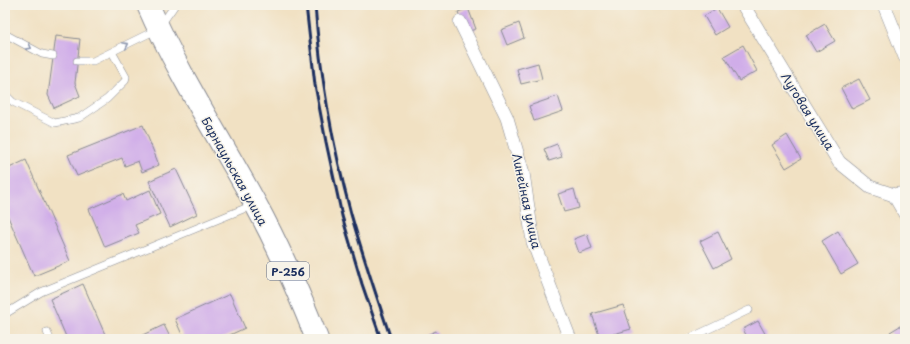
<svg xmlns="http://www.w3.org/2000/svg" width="910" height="344" font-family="'Playpen Sans',sans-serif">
	<rect width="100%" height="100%" fill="#f7f3e8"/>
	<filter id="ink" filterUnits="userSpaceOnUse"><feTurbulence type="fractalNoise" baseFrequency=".025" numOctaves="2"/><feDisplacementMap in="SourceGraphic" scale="8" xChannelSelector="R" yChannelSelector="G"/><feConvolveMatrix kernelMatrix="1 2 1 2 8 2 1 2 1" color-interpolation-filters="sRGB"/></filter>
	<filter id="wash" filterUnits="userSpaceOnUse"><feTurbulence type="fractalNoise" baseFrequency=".012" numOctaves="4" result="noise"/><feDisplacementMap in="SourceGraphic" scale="16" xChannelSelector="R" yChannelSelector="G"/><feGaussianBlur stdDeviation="0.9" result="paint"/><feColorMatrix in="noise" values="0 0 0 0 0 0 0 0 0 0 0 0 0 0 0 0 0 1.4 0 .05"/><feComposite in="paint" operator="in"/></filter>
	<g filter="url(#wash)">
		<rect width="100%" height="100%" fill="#f1e1c3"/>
		<g id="blocks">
			<!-- building -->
			<path fill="#d0ade9" d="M468,8L476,29L466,32L458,12Z
				M717,8L728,27L715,35L704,16Z
				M519,23L524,38L507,45L501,30Z
				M825,24L835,41L816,52L806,35Z
				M56,36L80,39L75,83L80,96L54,108L48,95Z
				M743,45L757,71L739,81L724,56Z
				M538,63L542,79L521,84L517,69Z
				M859,79L870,100L852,109L841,88Z
				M558,96L563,111L534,121L529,106Z
				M143,125L159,165L142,172L138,161L125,166L122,158L77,176L68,155Z
				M787,135L801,159L786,168L772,145Z
				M557,144L562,157L549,161L544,149Z
				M26,160L70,261L34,276L5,210V170Z
				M176,169L197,214L170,227L149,181Z
				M574,189L579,208L564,212L558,194Z
				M150,190L160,214L135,225L139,233L105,247L89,209L123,194L126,201Z
				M838,231L858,264L841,274L822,241Z
				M718,232L731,259L714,268L700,241Z
				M587,234L592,248L579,253L574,239Z
				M83,284L107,339H67L50,299Z
				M230,294L245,328L221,339H184L175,319Z
				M623,305L631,329L600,338L592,314Z
				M758,321L768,339H748L743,329Z
				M905,323V339H895L890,332Z
				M164,325L171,339H134Z
				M436,331L439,339H421L420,338Z"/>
		</g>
	</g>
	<g filter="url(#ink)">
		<use href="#blocks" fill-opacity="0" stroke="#868890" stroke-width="1"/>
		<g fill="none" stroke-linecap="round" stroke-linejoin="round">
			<!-- service casing -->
			<g stroke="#868890" stroke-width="8">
				<path id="service" d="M5,34L42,54L53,56
					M77,61H93L158,29L175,5
					M5,94L13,102L55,123L79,118L107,99L125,81L126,77L112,52
					M5,314L41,292L253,205
					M47,332L50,339
					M688,339L749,310"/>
			</g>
			<!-- minor casing -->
			<g stroke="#868890" stroke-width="14">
				<path id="minor" d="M743,5L839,162L870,187L894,195L905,193
					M884,5L905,57
					M460,22L507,118L523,173L533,242L570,339
					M894,195L905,214"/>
			</g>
			<!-- trunk casing -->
			<g stroke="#868890" stroke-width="24">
				<path id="trunk" d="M148,5C178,74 219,137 255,203C279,247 299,293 317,339"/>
			</g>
			<!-- service -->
			<use href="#service" stroke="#fff" stroke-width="7"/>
			<!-- minor -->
			<use href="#minor" stroke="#fff" stroke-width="13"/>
			<!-- trunk -->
			<use href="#trunk" stroke="#fff" stroke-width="22"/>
			<!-- rail -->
			<path stroke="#1b2f5e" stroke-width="3" d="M306,5L315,85L326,142L342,216L362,284L381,339
				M315,5C320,74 333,147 351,214C363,256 377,298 391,339"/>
		</g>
		<!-- one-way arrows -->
		<defs><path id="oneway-chevron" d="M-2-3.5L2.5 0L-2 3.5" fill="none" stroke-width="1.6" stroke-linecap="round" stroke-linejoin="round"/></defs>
		<g stroke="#8d97ae">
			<use href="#oneway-chevron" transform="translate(126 45) rotate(-26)"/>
			<use href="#oneway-chevron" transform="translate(29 47) rotate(29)"/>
		</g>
	</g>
	<g text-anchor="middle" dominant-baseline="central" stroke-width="3" stroke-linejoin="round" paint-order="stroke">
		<!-- shield labels -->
		<rect fill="#f7f3e8" stroke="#5d6a87" stroke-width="1" x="267" y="262" width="42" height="18" rx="3"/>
		<g font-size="11" font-weight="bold" fill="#1b2f5e">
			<text x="288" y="271">Р-256</text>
		</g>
		<!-- street labels -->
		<g font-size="12" fill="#1b2f5e" stroke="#f7f3e8">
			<text transform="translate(808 111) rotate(58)">Луговая улица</text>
			<text transform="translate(235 171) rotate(61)">Барнаульская улица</text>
			<text transform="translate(527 201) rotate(78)">Линейная улица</text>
		</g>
	</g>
	<!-- margin -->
	<rect width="910" height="344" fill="none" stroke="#f7f3e8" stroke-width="20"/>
</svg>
